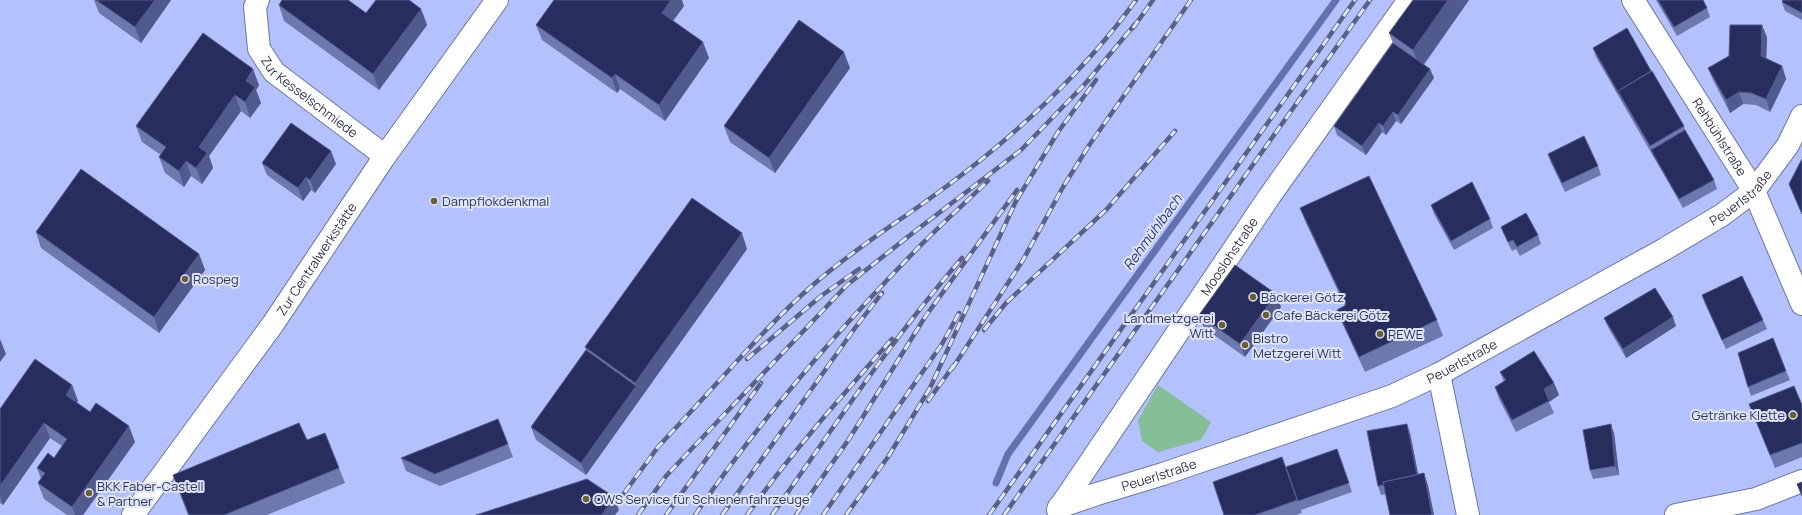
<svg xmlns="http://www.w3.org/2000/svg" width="1802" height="515" font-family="Manrope,sans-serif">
	<rect width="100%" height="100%" fill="#b3c1fc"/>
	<!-- green -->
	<path fill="#85bf97" d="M1158,385L1211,422L1201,440L1158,452L1142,441L1138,420Z"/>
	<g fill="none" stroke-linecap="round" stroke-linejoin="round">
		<!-- stream -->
		<path stroke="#6371af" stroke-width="7" d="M996,483L1008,454L1336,0"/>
		<!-- minor casing -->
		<g stroke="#6a76ac" stroke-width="24">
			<g id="minor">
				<path id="s1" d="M258,0L255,7L259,49L274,72L385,156"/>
				<path id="s2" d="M1633,0L1754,191L1802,304"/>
				<path d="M1439,374L1468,515"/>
				<path id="s3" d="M1059,507L1097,494L1163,474L1392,396L1439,374L1663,250L1722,215L1754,191L1788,145L1802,116"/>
				<path id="s4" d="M1058,510L1269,197L1409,0"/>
				<path id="s5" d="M133,515L273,324L385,156L497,0"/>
				<path d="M1676,515L1756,499L1802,481"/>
			</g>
		</g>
		<!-- minor -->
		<use href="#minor" stroke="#fff" stroke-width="22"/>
		<!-- rail casing -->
		<g stroke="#596184" stroke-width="4.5">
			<path id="rail" d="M1133,28L1153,0
				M984,330L1006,303L1106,210L1175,131
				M747,359L821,296L859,269
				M952,369L1023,260L1063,187L1090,144L1191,0
				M706,395C741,357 775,318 814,284C855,248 903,219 947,186C1016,135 1086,70 1136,0
				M928,401L954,365
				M614,507L658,447L709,392
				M638,515L666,476L847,285L914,232L1021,150L1085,84L1136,23
				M666,515L761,383
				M695,515C760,420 835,333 916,250C939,226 964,204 988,181
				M722,515L855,328L882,293
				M747,515C791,453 842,396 892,339
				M772,515C833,428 892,339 962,258
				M796,515L849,439L925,317L1017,190
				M823,515L942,344L959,313
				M846,515L888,457L930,388L1016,201L1058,132L1096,80
				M989,515L1355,0
				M1004,515L1370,0"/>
		</g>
		<!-- rail -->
		<use href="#rail" stroke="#dde4fc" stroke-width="3" stroke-dasharray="9" stroke-linecap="butt"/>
	</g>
	<!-- wall -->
	<path fill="#6d78ad" d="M94,0H171L141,43L99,13Z
		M1469,0L1424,65L1430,69L1434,78L1401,124L1396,121L1386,135L1382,132L1366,155L1337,135L1334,126L1393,43L1389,33Z
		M1656,0H1703L1707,8L1710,17L1677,36Z
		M1802,0V20L1785,11L1782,2Z
		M279,5L366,13L421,9L427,25L379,90L284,21Z
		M684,6L673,21L709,58L665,121L620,89L617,93L542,40L536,25Z
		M1767,37L1766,58L1782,66L1786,79L1770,112L1756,105L1743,104L1730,113L1713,80L1708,68Z
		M1593,48L1684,126L1685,130L1714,180L1717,189L1683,208L1596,57Z
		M850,68L775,173L730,142L724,126Z
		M259,85L256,90L261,103L250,118L241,111L209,156L213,168L202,184L191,176L184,187L165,173L159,157L161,155L142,142L136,126Z
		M1548,154L1598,166L1601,175L1565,192L1551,163Z
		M1802,159V215L1789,184Z
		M262,163L336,164L315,193L311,190L303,201L267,175Z
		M1431,205L1490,219L1493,228L1454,250L1434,214Z
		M1300,208L1437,320L1443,336L1365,372L1343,325L1337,310L1345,306L1306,223Z
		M1501,227L1538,235L1541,244L1520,256L1516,249L1512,251L1504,235Z
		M36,232L199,254L205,270L159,333L41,248Z
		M747,249L586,475L536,440L531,427L586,350L585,347Z
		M1276,294L1281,307L1245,357L1204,328L1199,315Z
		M1702,295L1763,320L1767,329L1726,349L1705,304Z
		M1604,318L1676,326L1626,358L1608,327Z
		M1786,371L1790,380L1751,396L1748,387Z
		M1500,372L1554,383L1559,395L1549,402L1554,413L1516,432L1499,399L1495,387L1504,382Z
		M72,385L78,401L77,403L135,442L83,515H67L44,499L38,483L41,479L37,468L54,458L62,446L50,438L3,505L0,503V409Z
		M1749,404L1802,405V457L1775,468Z
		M1410,433L1418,475L1424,473L1428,486L1434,515H1390L1386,494L1381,495L1378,486Z
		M1614,433L1619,475L1593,479L1590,470Z
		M307,440L339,468L345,483L267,515H188L173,475Z
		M508,444L513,457L440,486L406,471L401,458Z
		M1337,449L1352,492L1301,510L1293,488L1302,513L1296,515H1224Z"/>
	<!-- shaded-wall -->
	<path fill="#515a8d" d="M155,0H171L141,43L135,27Z
		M671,0H682L684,6L667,29L662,13Z
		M1448,0H1469L1420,69L1413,50Z
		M421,9L427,25L379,90L373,74Z
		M1762,25L1767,37L1766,69L1761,56Z
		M703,42L709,58L665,121L659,105Z
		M844,52L850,68L775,173L769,158Z
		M1782,66L1786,79L1770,112L1766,99Z
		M253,69L259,85L256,90L261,103L250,118L245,102L246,81Z
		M1430,69L1434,78L1401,124L1398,115Z
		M615,74L620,89L617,93L612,78Z
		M1739,92L1743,104L1730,113L1726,100Z
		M235,95L241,111L209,156L213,168L202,184L196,168L199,147Z
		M1393,112L1396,121L1386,135L1383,126Z
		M1379,123L1382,132L1366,155L1362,146Z
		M331,151L336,164L315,193L310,180Z
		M186,161L191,176L184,187L179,171Z
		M306,177L311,190L303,201L298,188Z
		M742,233L747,249L586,475L581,463L636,386L635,383Z
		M199,254L205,270L159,333L154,317Z
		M1276,294L1281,307L1245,357L1240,344Z
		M1673,317L1676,326L1626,358L1623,349Z
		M0,339L6,354L0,362Z
		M1554,383L1559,395L1549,402L1544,389Z
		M72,385L78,401L71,410L66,395Z
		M44,423L50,438L3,505L0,495V486Z
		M1407,424L1410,433L1421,488L1418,479Z
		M1611,424L1614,433L1619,475L1615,466Z
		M129,426L135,442L83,515H75L72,507Z
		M1424,473L1428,486L1434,515H1432Z
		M614,497L619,510L615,515H602Z"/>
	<!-- building -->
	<path fill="#272e5e" stroke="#515a8d" d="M96,0H155L135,27Z
		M282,0H348L366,13L376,0H409L421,9L373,74L279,5Z
		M554,0H671L662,13L703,42L659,105L615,74L612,78L536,25Z
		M1413,0H1448L1413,50L1389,33Z
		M1658,0H1703L1707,8L1674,27Z
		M1783,0H1802V13L1782,2Z
		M799,20L844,52L769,158L724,126Z
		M1730,25H1762L1761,56L1782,66L1766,99L1751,93L1739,92L1726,100L1708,68L1729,56Z
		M1627,28L1651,71L1618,91L1619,94L1593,48Z
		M203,33L253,69L246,81L255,87L245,102L235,95L199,147L207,153L196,168L186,161L179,171L159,157L166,147L136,126Z
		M1393,43L1430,69L1398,115L1393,112L1383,126L1379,123L1362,146L1334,126Z
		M1652,71L1684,126L1650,146L1618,91Z
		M291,123L331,151L310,180L306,177L298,188L262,163Z
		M1685,130L1714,180L1679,199L1651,150Z
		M1584,136L1598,166L1562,183L1548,154Z
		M1802,159V214L1789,184Z
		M81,169L199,254L154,317L36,232Z
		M1369,176L1437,320L1359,357L1337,310L1346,305L1300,208Z
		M1472,182L1490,219L1451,241L1431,205Z
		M692,198L742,233L635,383L585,347Z
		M1526,213L1538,235L1517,247L1513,240L1508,242L1501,227Z
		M1235,265L1276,294L1240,344L1199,315Z
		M1742,276L1763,320L1722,340L1702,295Z
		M1655,288L1673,317L1623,349L1604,318Z
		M1773,338L1786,371L1748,387L1738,353Z
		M586,350L636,386L581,463L531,427Z
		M1534,351L1554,383L1544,389L1549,401L1512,420L1495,387L1506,380L1500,372Z
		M35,359L72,385L66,395L90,412L96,403L129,426L72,507L38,483L45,473L37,468L48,453L54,458L67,439L44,423L0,486V409Z
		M1794,386L1802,405V443L1770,455L1749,404Z
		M498,419L508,444L435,474L401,458Z
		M299,423L307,440L325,433L339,468L224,515H189L173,475Z
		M1407,424L1417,475L1383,482L1384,485L1378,486L1367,431Z
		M1611,424L1615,466L1590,470L1583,430Z
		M1337,449L1349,483L1298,501L1286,467Z
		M1282,457L1297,500L1255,515H1224L1213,482Z
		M1424,473L1432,515H1390L1383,482Z
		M587,479L614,497L602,515H476Z
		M1802,482V496L1797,484Z"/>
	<!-- markers -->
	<g fill="#6d5f2c" stroke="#dde4fc" stroke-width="1.5">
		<circle cx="434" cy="201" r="4"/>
		<circle cx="185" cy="279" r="4"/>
		<circle cx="1253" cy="297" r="4"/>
		<circle cx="1266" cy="315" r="4"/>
		<circle cx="1222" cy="325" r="4"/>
		<circle cx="1380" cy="334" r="4"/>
		<circle cx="1245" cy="345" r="4"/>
		<circle cx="1793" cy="415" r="4"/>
		<circle cx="89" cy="493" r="4"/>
		<circle cx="586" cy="499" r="4"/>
	</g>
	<g text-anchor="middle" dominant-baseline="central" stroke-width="4" stroke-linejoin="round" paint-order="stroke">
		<!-- street labels -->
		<g font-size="13" fill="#30364d" stroke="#dde4fc">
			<text stroke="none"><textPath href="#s1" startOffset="120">Zur Kesselschmiede</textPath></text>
			<text stroke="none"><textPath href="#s2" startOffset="162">Rehbühlstraße</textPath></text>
			<text stroke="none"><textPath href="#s3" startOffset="753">Peuerlstraße</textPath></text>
			<text stroke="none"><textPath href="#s4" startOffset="306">Mooslohstraße</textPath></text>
			<text stroke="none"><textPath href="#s5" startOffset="315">Zur Centralwerkstätte</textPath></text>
			<text stroke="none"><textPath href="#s3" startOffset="429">Peuerlstraße</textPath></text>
			<text stroke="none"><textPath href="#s3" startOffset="105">Peuerlstraße</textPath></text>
		</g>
		<!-- poi labels -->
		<g font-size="13" fill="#30364d" stroke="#dde4fc" text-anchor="start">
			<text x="442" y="201">Dampflokdenkmal</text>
			<text x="193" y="279">Rospeg</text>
			<text x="1261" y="297">Bäckerei Götz</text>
			<text x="1274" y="315">Cafe Bäckerei Götz</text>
			<text x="1214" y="318" text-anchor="end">Landmetzgerei<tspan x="1214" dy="15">Witt</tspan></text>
			<text x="1388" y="334">REWE</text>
			<text x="1253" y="338">Bistro<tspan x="1253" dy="15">Metzgerei Witt</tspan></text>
			<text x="1785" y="415" text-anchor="end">Getränke Klette</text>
			<text x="97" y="486">BKK Faber-Castell<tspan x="97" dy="15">&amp; Partner</tspan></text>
			<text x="594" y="499">OWS Service für Schienenfahrzeuge</text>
		</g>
		<!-- water labels -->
		<g font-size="14" font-style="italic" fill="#2b337f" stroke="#dde4fc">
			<text transform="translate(1152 232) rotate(-54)">Rehmühlbach</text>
		</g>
	</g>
</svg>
